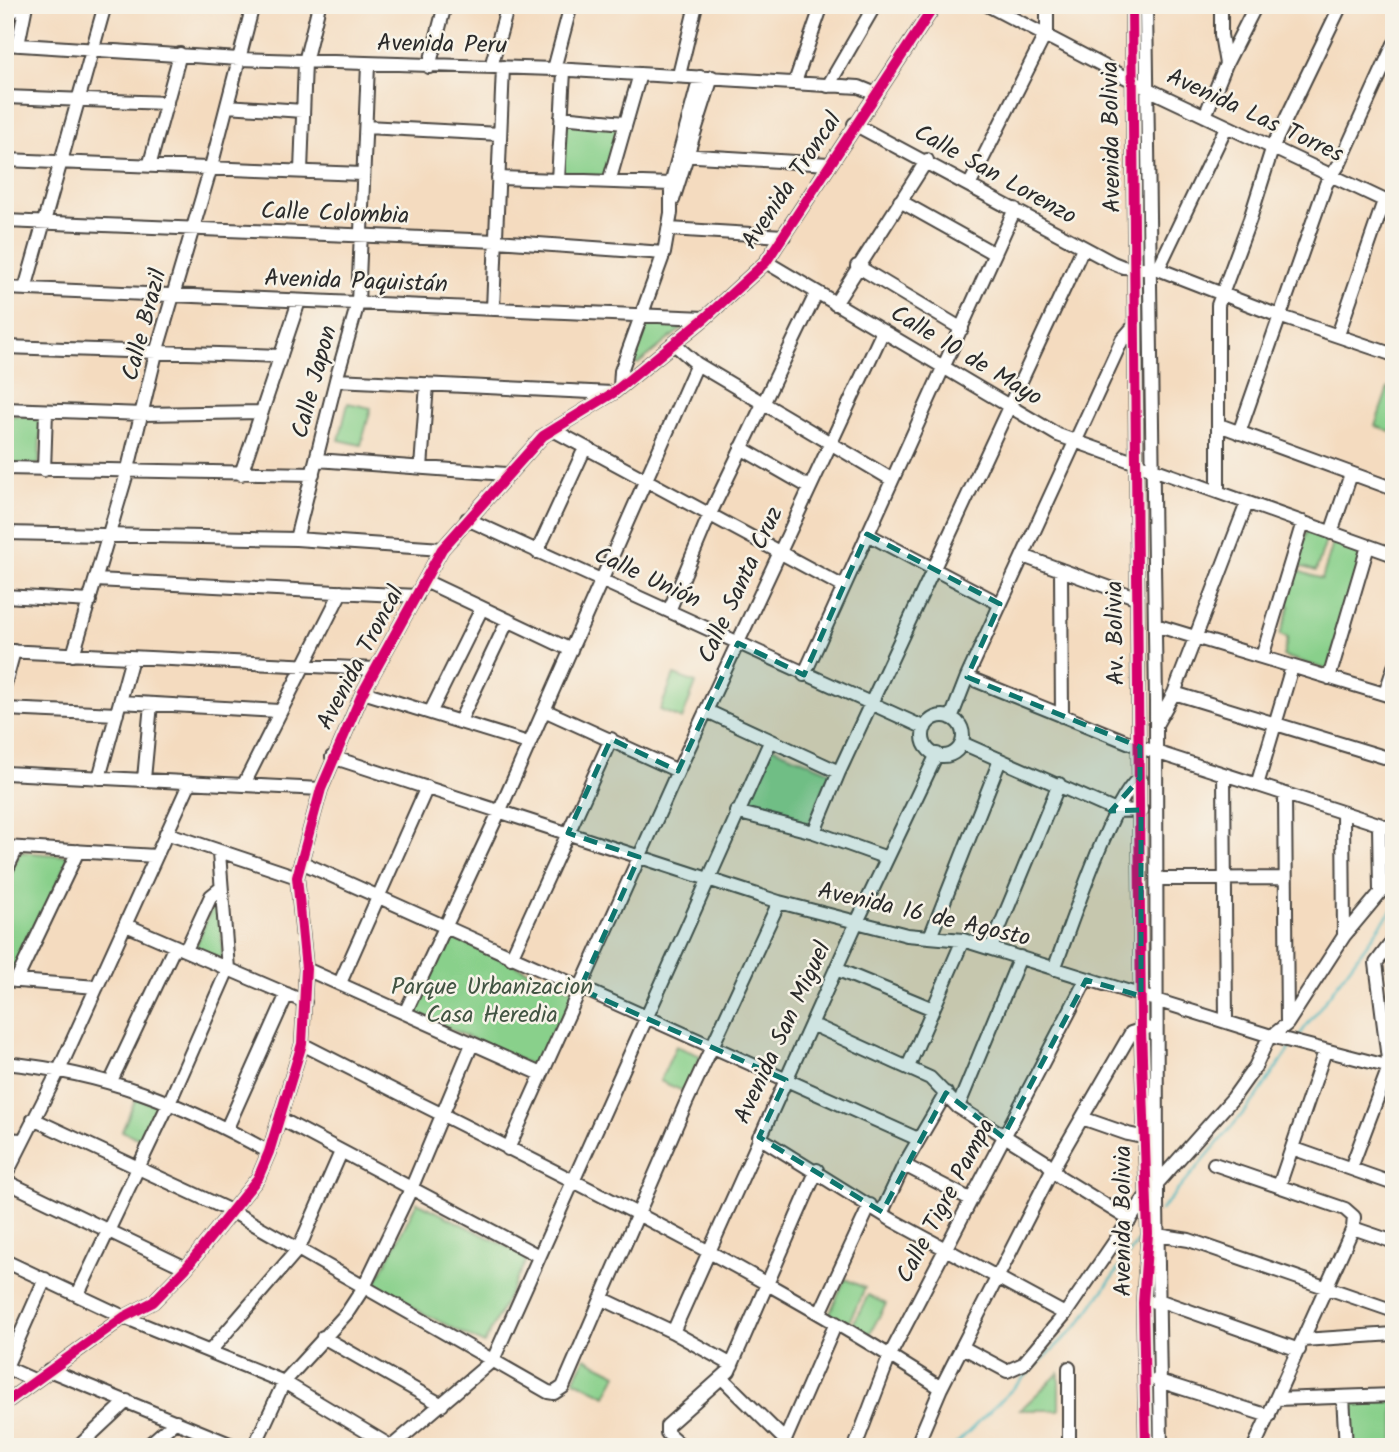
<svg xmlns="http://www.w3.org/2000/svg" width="1399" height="1452" font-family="Kalam,sans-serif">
	<rect width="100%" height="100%" fill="#f7f3e8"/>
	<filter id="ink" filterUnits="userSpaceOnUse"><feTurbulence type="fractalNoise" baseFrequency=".0143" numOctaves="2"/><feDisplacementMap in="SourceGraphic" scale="14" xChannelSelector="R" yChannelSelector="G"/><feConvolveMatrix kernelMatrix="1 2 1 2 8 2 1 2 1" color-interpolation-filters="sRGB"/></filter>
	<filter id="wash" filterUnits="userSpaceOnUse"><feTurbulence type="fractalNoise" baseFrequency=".00686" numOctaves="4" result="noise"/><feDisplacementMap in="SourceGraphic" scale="28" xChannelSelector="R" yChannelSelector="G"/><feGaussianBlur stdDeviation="1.57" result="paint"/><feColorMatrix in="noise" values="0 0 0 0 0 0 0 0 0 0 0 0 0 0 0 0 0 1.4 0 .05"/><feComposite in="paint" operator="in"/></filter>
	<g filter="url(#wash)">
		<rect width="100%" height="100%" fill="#f4dbbf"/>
		<!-- green -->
		<path fill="#89d08b" stroke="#5a7e5b" stroke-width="2" d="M563,124L618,127L604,179L561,177Z
			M646,323H683L685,326L638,364L634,363Z
			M1388,388L1394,390V433L1375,426Z
			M348,403L371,408L361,445L339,440Z
			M5,415L41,417L39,465L5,463Z
			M1307,531L1327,538L1316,571L1295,565Z
			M1334,540L1365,550L1328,670L1283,656L1288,638L1280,635L1290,606L1282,603L1292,569L1322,579Z
			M674,675L696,683L682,719L660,710Z
			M771,747L831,772L808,826L744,808Z
			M20,852L70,856L14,977L5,976V884Z
			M218,892L223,960L195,948Z
			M445,934L575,991L540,1069L410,1011Z
			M676,1046L701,1056L685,1092L660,1081Z
			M136,1098L163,1107L146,1142L122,1131Z
			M417,1202L528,1257L484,1344L373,1288Z
			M845,1279L865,1288L848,1324L829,1314Z
			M868,1295L886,1304L869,1335L852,1326Z
			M585,1358L617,1374L606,1396L574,1380Z
			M1059,1373V1410H1020Z
			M1394,1401V1447H1351L1349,1402Z"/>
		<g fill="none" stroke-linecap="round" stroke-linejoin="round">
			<!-- stream -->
			<path stroke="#44b4bb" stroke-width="2.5" d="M1296,1040L1394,907
				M1161,1210L1256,1098L1292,1045
				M953,1447L1080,1323L1143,1234"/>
		</g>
	</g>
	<g filter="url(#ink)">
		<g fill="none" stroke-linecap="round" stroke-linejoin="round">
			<!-- minor casing -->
			<g stroke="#494541" stroke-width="16">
				<path id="minor" d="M987,5L1148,89L1394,205
					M1047,5V39
					M1132,5L1141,1029L1148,1234L1143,1303L1146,1447
					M1146,5L1156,703L1157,1203L1161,1447
					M1221,5V35L1226,64
					M5,18L20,5
					M5,44L239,59L554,69L859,87L876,94
					M18,45L26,5
					M429,67L445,5
					M491,67L508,5
					M554,69L571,5
					M679,75L696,5
					M795,82L822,5
					M828,86L875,5
					M5,97L167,103
					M227,106L303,111
					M1205,116L1226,64L1256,5
					M561,117L624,123
					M854,124L1113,263L1123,267L1158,269L1279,316L1394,355
					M366,127L500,134
					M680,155L829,164
					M5,160L362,174
					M150,163L180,54
					M301,171L305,62L319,5
					M498,178L671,184
					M558,180L564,71
					M609,182L640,74
					M970,184L1044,37
					M673,200L712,77
					M900,201L993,253
					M5,221L496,241L664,253
					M669,229L784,236
					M766,262L1058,435L1394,555
					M857,266L962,329
					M1158,269L1226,127
					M5,288L705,318
					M25,289L105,5
					M835,304L927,160
					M493,309L503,67
					M1338,335L1384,201
					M674,344L697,364L891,479
					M5,347L281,356
					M336,380L612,393
					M620,387L621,371L664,253L671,213V184L700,77
					M5,409L143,414L262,412
					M1219,425L1394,489
					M553,430L842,586
					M1239,433L1326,184L1340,163L1394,44
					M741,448L809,487
					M317,460L506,474
					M5,468L313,474
					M421,468L427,384
					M44,470L46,411
					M241,474L299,301
					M1218,491V305L1250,219L1273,146L1341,5
					M467,519L925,728
					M5,533L296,539L442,549
					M1331,533L1351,474
					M867,534L1000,604
					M296,539L336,380L358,303L368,65
					M537,552L585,448
					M1023,556L1135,597
					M1061,570L1062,716
					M96,580L417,596
					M425,581L571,650
					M5,596L90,601
					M669,611L709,516L816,294
					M1155,625L1394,697
					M5,651L375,669
					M73,655L127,473L156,353L211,167L253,5
					M1262,657L1303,522
					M804,675L1015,209
					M967,677L1140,747L1394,829
					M1329,678L1368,546
					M5,684L14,651
					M363,692L528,743
					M1174,693L1394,760
					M1385,694L1394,667
					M120,702L279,711
					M5,709L117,714
					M544,710L678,771
					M431,711L482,608
					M707,711L839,772
					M923 736a20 20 0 1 1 40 0a20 20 0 1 1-40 0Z
					M951,718L967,677L1122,340L1134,326
					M460,721L508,620
					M1157,723L1174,693L1247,503
					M962,743L1116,811L1141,810
					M332,757L779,902L907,935L963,940L1271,1036L1394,1068
					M5,773L321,789
					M1224,774L1226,1020
					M99,778L132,658
					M144,779L151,704
					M244,784L341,592
					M1257,785L1292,667
					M1285,794L1287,1024
					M736,812L814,832L887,858
					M1343,813L1344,936
					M1379,824L1380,893
					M814,832L839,772L1083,248
					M166,833L297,877
					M5,847L156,856
					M301,862L918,1139
					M5,873L17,848
					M1158,879L1284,878
					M126,925L305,1002
					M930,937L1000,760
					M991,948L1059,784
					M186,950L211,896L221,888
					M511,958L611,739
					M306,969L541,1074
					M836,969L933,1009
					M1054,969C1068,934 1114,792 1140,778
					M5,980L97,987
					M16,981L78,851
					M340,983L427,787
					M405,1013L500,810L697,364
					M811,1024L930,1078L958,1107L1046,1162L1060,1177L1130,1220
					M302,1044C517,1154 737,1256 941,1388L1053,1168L1131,1033L1147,1028
					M5,1063C106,1073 181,1103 269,1152
					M908,1067L963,940
					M111,1081L175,946
					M958,1107L1020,957
					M279,1118L537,1255
					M1082,1118L1128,1134L1151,1139
					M33,1119L233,1212L548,1392L554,1393L563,1387L686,1103L779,902
					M227,1128L287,994
					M759,1137L892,1220L1065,1314
					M5,1139L22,1140
					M1292,1148L1394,1184
					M508,1149L678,771L883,331
					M1214,1164L1345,1209L1354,1217L1353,1228L1254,1447
					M904,1165L970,1199
					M1351,1168L1389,1067L1376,963L1394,939
					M5,1177L60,1068L190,782
					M5,1181L186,1268
					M1279,1186L1325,1051
					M882,1212L904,1165L946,1093
					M1353,1228L1394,1242
					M1151,1234L1189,1240L1394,1311
					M5,1261L124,1317L284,1382L392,1447
					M78,1294L170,1101L228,969L219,853
					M603,1299L673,1332L732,1365
					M1154,1302L1161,1301L1299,1350
					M820,1313L870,1205
					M673,1332L856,924L937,754
					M323,1337L442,1405
					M1303,1340L1394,1334
					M962,1347L1007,1371L1023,1364L1065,1314L1146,1196L1233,1098L1255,1067L1268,1039L1287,1024L1344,936L1394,876
					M211,1350L299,1248L341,1152
					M5,1367L34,1380
					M6,1367L45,1279
					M1069,1368V1447
					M49,1370L237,1447
					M723,1379L785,1440
					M1156,1380L1269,1416
					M1343,1397L1346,1447
					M1276,1399L1394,1395
					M5,1403L124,1317L153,1302L186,1268L258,1178L269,1152L302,1044L306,969L297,877L321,789L363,692L442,549L543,436L613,393L705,318L766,262L935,5
					M78,1447L127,1401
					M146,1447L176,1421
					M254,1447L284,1382L347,1313L364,1287L411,1189L472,1044
					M391,1447L493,1360L770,742
					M683,1447L667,1433V1426L729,1371L817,1170
					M782,1447L836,1323
					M855,1447L890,1355L1086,980
					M916,1447L941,1388"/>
			</g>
			<!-- minor -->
			<use href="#minor" stroke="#fff" stroke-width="12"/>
			<!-- cycleway casing -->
			<g stroke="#f7f3e8" stroke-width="15">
				<path id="cycleway" d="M1132,5L1141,1029L1148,1234L1143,1303L1146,1447
					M5,1403L124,1317L153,1302L186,1268L258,1178L269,1152L302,1044L306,969L297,877L321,789L363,692L442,549L543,436L613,393L705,318L766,262L935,5"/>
			</g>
			<!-- cycleway -->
			<use href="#cycleway" stroke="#d6006c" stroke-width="10"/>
		</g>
	</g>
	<!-- marked area -->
	<path fill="#0f766e" fill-opacity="0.2" stroke="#0f766e" stroke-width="5" stroke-dasharray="14 9" stroke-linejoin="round" d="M867,534L1000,604L967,677L1140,747V778L1111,811L1141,810V996L1086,980L1003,1137L946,1093L882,1212L759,1137L786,1080L580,989L639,857L568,833L611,739L678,771L738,643L804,675Z"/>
	<g text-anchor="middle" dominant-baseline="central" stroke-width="5" stroke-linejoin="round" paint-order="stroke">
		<!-- street labels -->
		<g font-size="24" fill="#2b2b2b" stroke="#f7f3e8">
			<text transform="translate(442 45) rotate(1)">Avenida Peru</text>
			<text transform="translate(1255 116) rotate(25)">Avenida Las Torres</text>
			<text transform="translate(1112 137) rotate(-91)">Avenida Bolivia</text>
			<text transform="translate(995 175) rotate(29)">Calle San Lorenzo</text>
			<text transform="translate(792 181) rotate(-56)">Avenida Troncal</text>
			<text transform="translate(335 214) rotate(2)">Calle Colombia</text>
			<text transform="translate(356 282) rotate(2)">Avenida Paquistán</text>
			<text transform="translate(145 325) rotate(-75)">Calle Brazil</text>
			<text transform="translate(966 356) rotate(31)">Calle 10 de Mayo</text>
			<text transform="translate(315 382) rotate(-75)">Calle Japon</text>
			<text transform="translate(647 578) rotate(25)">Calle Unión</text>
			<text transform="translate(741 585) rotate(-65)">Calle Santa Cruz</text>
			<text transform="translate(1116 633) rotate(-91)">Av. Bolivia</text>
			<text transform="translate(361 658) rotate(-62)">Avenida Troncal</text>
			<text transform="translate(924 915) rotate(13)">Avenida 16 de Agosto</text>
			<text transform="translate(783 1033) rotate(-65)">Avenida San Miguel</text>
			<text transform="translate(946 1201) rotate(-62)">Calle Tigre Pampa</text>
			<text transform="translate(1123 1221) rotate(-90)">Avenida Bolivia</text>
		</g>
		<!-- park labels -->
		<g font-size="24" fill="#425443" stroke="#f7f3e8">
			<text x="492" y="987">Parque Urbanizacion<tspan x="492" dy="28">Casa Heredia</tspan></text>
		</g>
	</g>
	<!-- margin -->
	<rect width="1399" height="1452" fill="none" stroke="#f7f3e8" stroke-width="28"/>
</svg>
